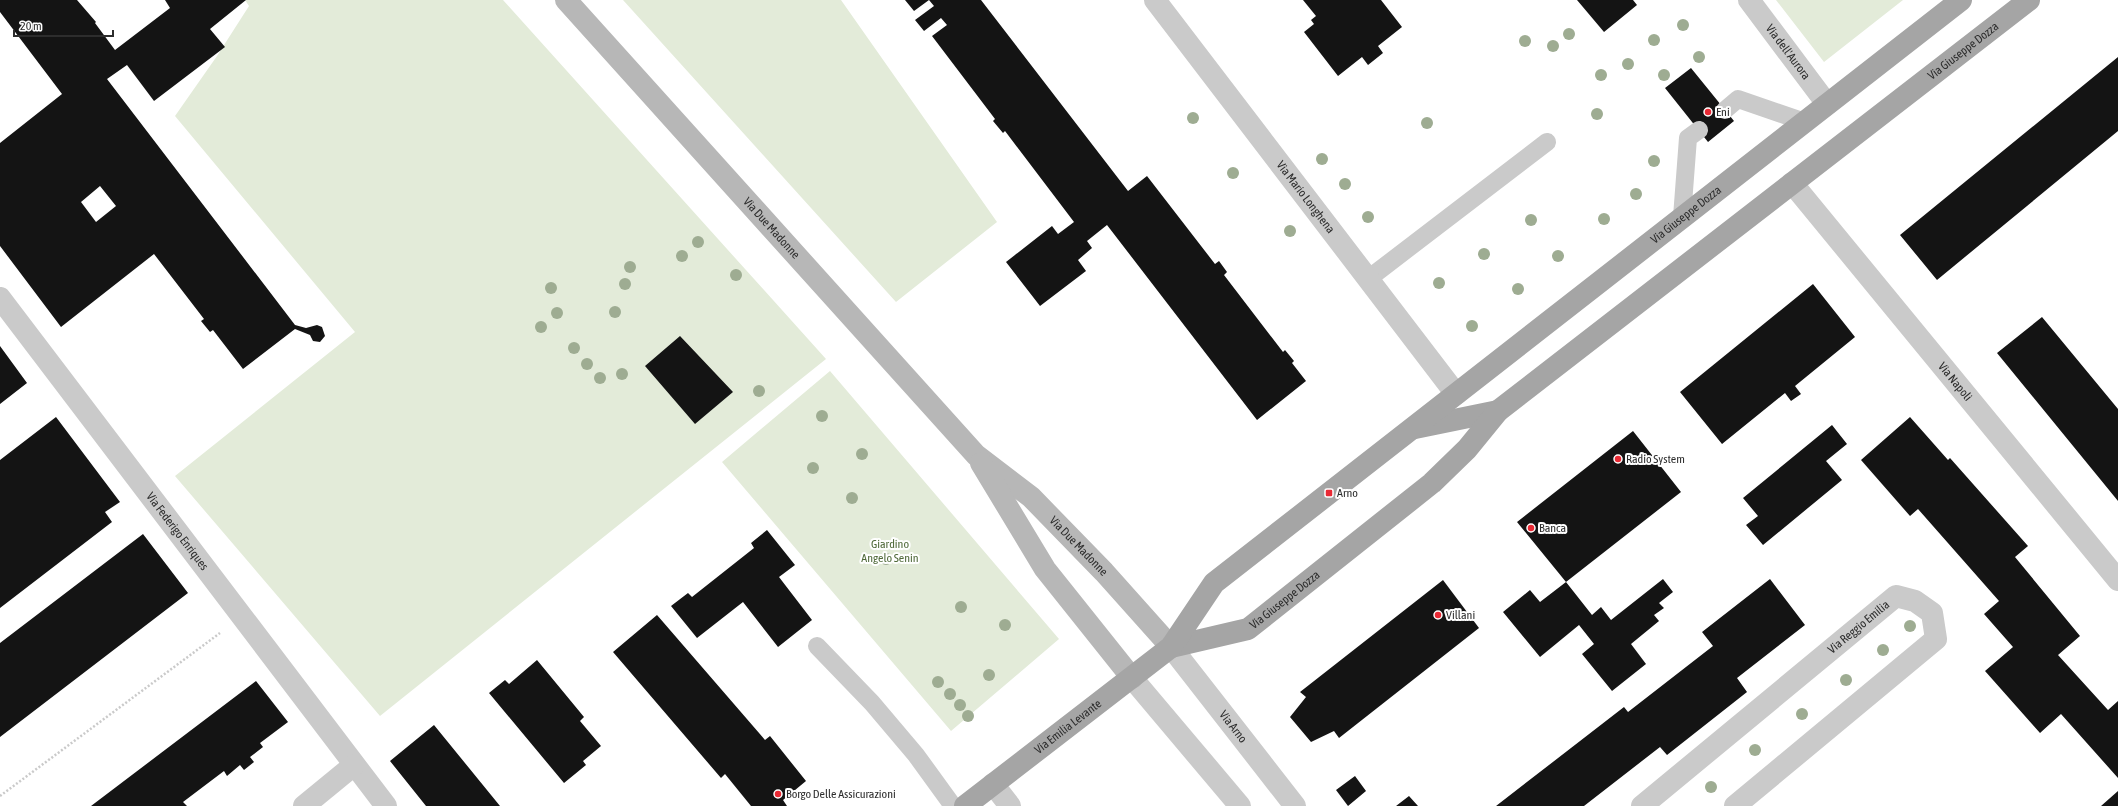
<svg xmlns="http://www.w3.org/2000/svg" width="2118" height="806" font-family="'Asap Condensed',sans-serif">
	<rect width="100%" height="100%" fill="#fff"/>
	<!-- green -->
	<path fill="#e3ebd9" d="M245,0H503L826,359L380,716L175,476L355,332L175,116L217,56L249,6Z
		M623,0H841L997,222L896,302Z
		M1776,0H1903L1824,62Z
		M830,371L1059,639L951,731L722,462Z"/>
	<!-- building -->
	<path fill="#141414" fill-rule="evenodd" d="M0,0H77L96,22L95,23L115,50L170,8L165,0H246L210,29L225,47L154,101L127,65L107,79L295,325L306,328L317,325L322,327L325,336L320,342L313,341L310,335L295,329L243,369L213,330L210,332L201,321L204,319L154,254L61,327L0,246V143L62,94L0,12ZM100,186L116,206L96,222L81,202Z
		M905,0H929L914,11Z
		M929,0H981L1128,191L1147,176L1215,264L1219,261L1227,272L1224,275L1283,352L1285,350L1294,361L1292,363L1306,381L1257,420L1107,225L1087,241L1092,248L1078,260L1086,271L1040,306L1006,262L1052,226L1058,234L1074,222L1005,131L1003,133L993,121L995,119L932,36L947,25L941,18L924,31L915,20L934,6Z
		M1303,0H1381L1402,27L1378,46L1383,53L1368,65L1362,57L1338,76L1304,32L1314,24L1311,20L1316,16Z
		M1577,0H1633L1637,5L1604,32Z
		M2118,57V131L1937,280L1900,235Z
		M1691,68L1734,121L1708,142L1665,88Z
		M1813,284L1855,337L1795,386L1801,394L1791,401L1785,393L1722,444L1680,392Z
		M2042,317L2118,409V501L1997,353Z
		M680,336L733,392L695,424L645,366Z
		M0,346L27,383L0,404Z
		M56,417L120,502L105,512L112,522L0,608V460Z
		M1910,417L1948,460L1950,458L2028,546L2015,557L2080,636L2058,655L2108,710L2118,701V778L2061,714L2040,733L1985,671L2013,647L1984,614L1999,601L1918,509L1910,516L1861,460Z
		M1832,425L1847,444L1826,461L1842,480L1763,545L1746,525L1758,516L1743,498Z
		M1633,431L1681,492L1566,582L1517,522Z
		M767,530L795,565L779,577L812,620L778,647L743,602L697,638L671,606L688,593L692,597L754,548L751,543Z
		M143,534L188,593L0,737V643Z
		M1663,579L1673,592L1659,603L1664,608L1654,615L1659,621L1631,644L1646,664L1612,691L1582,654L1594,644L1579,625L1540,657L1503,612L1530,590L1540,602L1566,582L1592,615L1601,607L1611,620Z
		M1770,579L1805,625L1737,678L1747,692L1667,755L1660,747L1584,806H1496L1624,707L1628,712L1713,646L1702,632Z
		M1443,580L1479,628L1339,738L1334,731L1311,742L1290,717L1306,697L1300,692Z
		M657,615L765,740L770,736L806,781L783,800L787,806H751L725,774L721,778L613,652Z
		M537,660L584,717L580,721L601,746L583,761L586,765L564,783L489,693L505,680L509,684Z
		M256,681L288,722L260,743L263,747L250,757L254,762L244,770L240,765L227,776L224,771L183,802L187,806H91Z
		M434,725L500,806H426L390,761Z
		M1355,776L1366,791L1348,806L1336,790Z
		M2118,791V806H2101Z
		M1409,796L1418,806H1396Z"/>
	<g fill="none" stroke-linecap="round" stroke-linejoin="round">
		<!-- path -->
		<path stroke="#cacaca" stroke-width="2.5" stroke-dasharray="2 2" stroke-linecap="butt" d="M0,796L220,633"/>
		<!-- service -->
		<path stroke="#cacaca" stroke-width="18" d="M1725,110L1738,99L1805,122
			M1682,217L1688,138L1699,130
			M1368,279L1547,142
			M817,646L872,703L916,755L953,806"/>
		<!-- minor -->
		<g stroke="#cacaca" stroke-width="22">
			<path id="s1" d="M1155,0L1456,394"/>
			<path id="s2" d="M1749,0L1827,104"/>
			<path id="s3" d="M1792,183L2118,580"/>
			<path id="s4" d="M0,298L386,806"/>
			<path d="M993,784L1010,806"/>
			<path d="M304,806L354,765"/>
			<path id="s5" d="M1642,806L1896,596L1915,601L1932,613L1936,639L1735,806"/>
		</g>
		<!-- tertiary -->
		<g stroke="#cacaca" stroke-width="22">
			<path id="s6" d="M1171,647L1295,806"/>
			<path d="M1132,678L1240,806"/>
		</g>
		<!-- secondary -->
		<g stroke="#b7b7b7" stroke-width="22">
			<path id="s7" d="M566,0L976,455L1031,497L1104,572L1171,647"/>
			<path d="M981,463L1045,569L1132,678"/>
		</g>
		<!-- primary -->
		<g stroke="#a5a5a5" stroke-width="22">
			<path d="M1415,428L1498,411"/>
			<path id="s8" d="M1171,647L1248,629L1432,483L1467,449L1498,411L2029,0"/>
			<path id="s9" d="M965,806L1171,647L1214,583L1961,0"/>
		</g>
	</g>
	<!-- trees -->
	<g fill="#9eac92">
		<circle cx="1683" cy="25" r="6"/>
		<circle cx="1569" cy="34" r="6"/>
		<circle cx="1654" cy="40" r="6"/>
		<circle cx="1525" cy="41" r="6"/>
		<circle cx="1553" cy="46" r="6"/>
		<circle cx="1699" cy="57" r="6"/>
		<circle cx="1628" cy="64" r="6"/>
		<circle cx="1601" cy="75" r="6"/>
		<circle cx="1664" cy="75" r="6"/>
		<circle cx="1597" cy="114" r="6"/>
		<circle cx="1193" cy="118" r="6"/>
		<circle cx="1427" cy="123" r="6"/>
		<circle cx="1322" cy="159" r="6"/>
		<circle cx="1654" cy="161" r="6"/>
		<circle cx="1233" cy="173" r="6"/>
		<circle cx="1345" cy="184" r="6"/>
		<circle cx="1636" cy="194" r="6"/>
		<circle cx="1368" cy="217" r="6"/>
		<circle cx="1604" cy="219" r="6"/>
		<circle cx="1531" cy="220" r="6"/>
		<circle cx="1290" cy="231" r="6"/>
		<circle cx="698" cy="242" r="6"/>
		<circle cx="1484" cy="254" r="6"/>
		<circle cx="682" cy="256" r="6"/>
		<circle cx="1558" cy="256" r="6"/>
		<circle cx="630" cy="267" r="6"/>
		<circle cx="736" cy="275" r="6"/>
		<circle cx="1439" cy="283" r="6"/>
		<circle cx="625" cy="284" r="6"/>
		<circle cx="551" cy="288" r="6"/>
		<circle cx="1518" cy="289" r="6"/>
		<circle cx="615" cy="312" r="6"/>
		<circle cx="557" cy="313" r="6"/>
		<circle cx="1472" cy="326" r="6"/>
		<circle cx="541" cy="327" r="6"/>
		<circle cx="574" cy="348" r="6"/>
		<circle cx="587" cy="364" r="6"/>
		<circle cx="622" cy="374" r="6"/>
		<circle cx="600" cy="378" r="6"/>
		<circle cx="759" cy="391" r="6"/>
		<circle cx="822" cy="416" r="6"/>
		<circle cx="862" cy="454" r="6"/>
		<circle cx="813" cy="468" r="6"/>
		<circle cx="852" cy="498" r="6"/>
		<circle cx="886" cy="559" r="6"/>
		<circle cx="961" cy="607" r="6"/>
		<circle cx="1005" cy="625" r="6"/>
		<circle cx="1910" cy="626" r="6"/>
		<circle cx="1883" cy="650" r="6"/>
		<circle cx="989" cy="675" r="6"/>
		<circle cx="1846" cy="680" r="6"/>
		<circle cx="938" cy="682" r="6"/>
		<circle cx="950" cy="694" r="6"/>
		<circle cx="960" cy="705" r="6"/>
		<circle cx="1802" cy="714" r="6"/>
		<circle cx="968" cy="716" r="6"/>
		<circle cx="1755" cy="750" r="6"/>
		<circle cx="1711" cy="787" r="6"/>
	</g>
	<!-- markers -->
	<g fill="#e92934" stroke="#fff" stroke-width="1.5">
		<circle cx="1708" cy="112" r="4"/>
		<circle cx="1618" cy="459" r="4"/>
		<rect x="1325" y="489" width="8" height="8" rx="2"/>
		<circle cx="1531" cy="528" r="4"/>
		<circle cx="1438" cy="615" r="4"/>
		<circle cx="778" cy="794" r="4"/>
	</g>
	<g text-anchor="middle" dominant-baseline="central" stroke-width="4" stroke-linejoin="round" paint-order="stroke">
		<!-- street labels -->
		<g font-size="12" fill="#2d2d2d" stroke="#fff">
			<text stroke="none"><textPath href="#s8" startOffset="1000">Via Giuseppe Dozza</textPath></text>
			<text stroke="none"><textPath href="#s2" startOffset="65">Via dell'Aurora</textPath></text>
			<text stroke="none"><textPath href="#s1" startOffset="248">Via Mario Longhena</textPath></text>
			<text stroke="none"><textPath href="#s9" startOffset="936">Via Giuseppe Dozza</textPath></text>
			<text stroke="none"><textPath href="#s7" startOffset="307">Via Due Madonne</textPath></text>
			<text stroke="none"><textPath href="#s3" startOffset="257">Via Napoli</textPath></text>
			<text stroke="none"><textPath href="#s4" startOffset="293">Via Federigo Enriques</textPath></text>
			<text stroke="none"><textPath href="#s7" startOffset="750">Via Due Madonne</textPath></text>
			<text stroke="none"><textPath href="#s8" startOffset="126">Via Giuseppe Dozza</textPath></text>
			<text stroke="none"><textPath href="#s5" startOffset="281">Via Reggio Emilia</textPath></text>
			<text stroke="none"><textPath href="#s6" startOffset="101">Via Arno</textPath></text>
			<text stroke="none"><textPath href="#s9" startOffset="130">Via Emilia Levante</textPath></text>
		</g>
		<!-- poi labels -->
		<g font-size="12" fill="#2d2d2d" stroke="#fff" text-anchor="start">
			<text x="1716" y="112">Eni</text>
			<text x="1626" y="459">Radio System</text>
			<text x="1337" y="493">Arno</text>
			<text x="1539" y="528">Banca</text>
			<text x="1446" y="615">Villani</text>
			<text x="786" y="794">Borgo Delle Assicurazioni</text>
		</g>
		<!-- park labels -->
		<g font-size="12" fill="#4f6939" stroke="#fff">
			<text x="890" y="544">Giardino<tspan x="890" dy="14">Angelo Senin</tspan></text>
		</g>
	</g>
	<!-- scale -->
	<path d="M14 30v6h99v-6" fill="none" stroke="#2d2d2d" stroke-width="2"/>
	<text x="20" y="30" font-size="12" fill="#2d2d2d" stroke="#ffffff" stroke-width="3" paint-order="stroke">20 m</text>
</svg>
